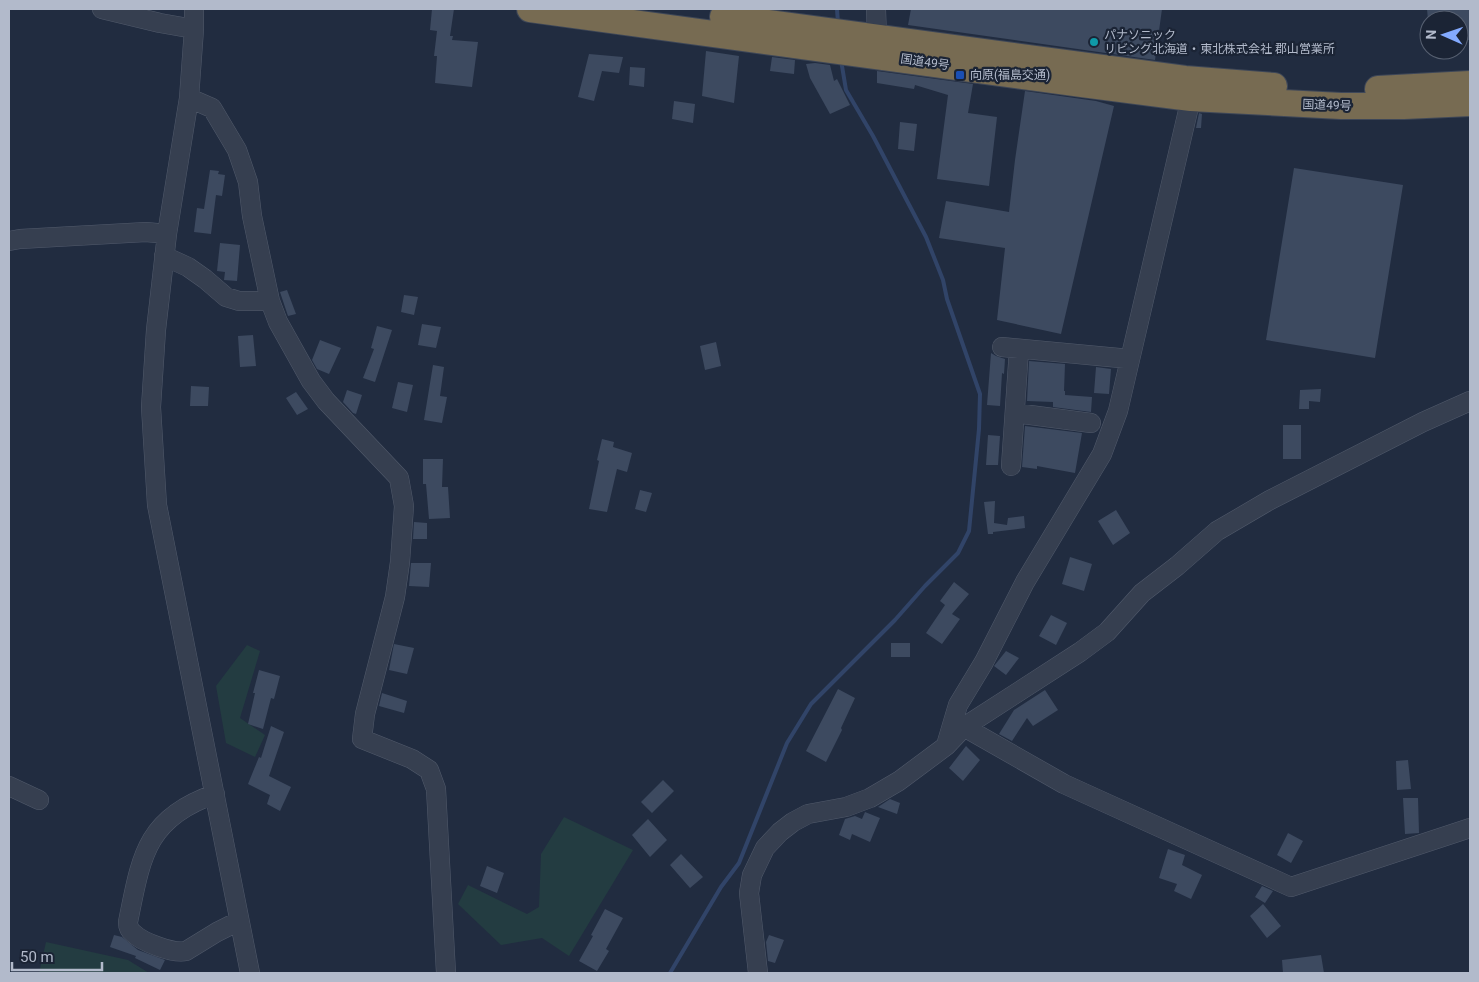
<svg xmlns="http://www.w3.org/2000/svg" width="1479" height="982" font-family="Roboto,'Noto Sans JP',sans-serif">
	<rect width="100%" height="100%" fill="#212c40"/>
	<!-- green -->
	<path fill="#233c41" d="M247,645L260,651L240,718L265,735L255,757L226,743L216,686Z
		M564,817L633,850L569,956L542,938L501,945L458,904L468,885L527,914L539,907L541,854Z
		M46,942L128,960L149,973H39Z"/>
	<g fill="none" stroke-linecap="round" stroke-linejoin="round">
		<!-- stream -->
		<path stroke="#314468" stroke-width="4" d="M837,9L838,23
			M670,973L721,887L739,863L787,743L811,704L895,620L925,586L958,553L969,531L979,429L980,394L947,299L943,280L926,237L873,136L846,90L841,60"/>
	</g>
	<!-- building -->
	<path fill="#3d4a60" d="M432,9H454L450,36H453L452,40L478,42L472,87L435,83L437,56H434L437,31L430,30Z
		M911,9H1162L1155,60L908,25Z
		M1427,9H1470V40H1459V20H1428Z
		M706,51L739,56L734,103L702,96Z
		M589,54L623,57L619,73L602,71L594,101L578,97Z
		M772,57L795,60L794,74L770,71Z
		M815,63L830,65L834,81L837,79L850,105L830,114L810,78L806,64Z
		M630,67L645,68L644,87L629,85Z
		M877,71L973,84L968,113L997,117L989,186L937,179L948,95L915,85L914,89L877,83Z
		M1025,91L1096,101L1114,106L1061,334L997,320L1005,248L939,238L946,201L1009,212L1015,160Z
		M674,101L695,104L693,123L672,119Z
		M1199,113L1202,114L1201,128H1196Z
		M900,122L917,124L914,151L898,149Z
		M1294,168L1403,185L1375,358L1266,340Z
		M210,170L219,171L218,174L225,175L222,196L216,195L211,234L194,232L197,208L204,209Z
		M220,243L240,245L237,281L224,280L225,272L217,271Z
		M287,290L296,314L288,316L280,292Z
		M404,295L418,297L414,315L401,312Z
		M422,324L441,327L436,348L418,345Z
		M377,326L392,330L375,382L363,378L374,349L371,348Z
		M253,335L256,366L240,367L238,336Z
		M320,340L341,348L329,374L317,369L312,360Z
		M716,342L721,366L705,370L700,346Z
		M991,353L996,356L1005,359L1004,374L1002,373L1000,406L987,405Z
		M1029,361L1065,364L1064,391H1065V395L1092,397L1091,412L1053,407V402L1027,401Z
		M433,365L444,367L440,396L447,397L442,423L424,420Z
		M1096,367L1111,369L1109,394L1094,393Z
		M398,382L413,385L407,412L392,408Z
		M191,386L209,387L208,406H190Z
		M1321,389L1320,402L1309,401V409H1299L1300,390Z
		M347,390L362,395L356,414L353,413L343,402Z
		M296,392L308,409L297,415L286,398Z
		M1283,425H1301V459H1283Z
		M1025,426L1082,433L1075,473L1037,466V469L1022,467Z
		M988,435L1000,436L998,465H986Z
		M602,439L614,442L613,447L632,453L627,472L617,469L607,512L589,509L599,461L597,460Z
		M423,459H443L442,487H448L450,518L429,519L426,484H423Z
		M640,490L652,493L646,512L635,509Z
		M995,501L994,523L1007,525L1008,518L1024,516L1025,528L993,532V534H988L984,502Z
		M1116,510L1130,533L1113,545L1098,521Z
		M414,522L427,523V539H413Z
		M1070,557L1092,564L1084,591L1062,584Z
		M411,563H431L429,587L409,586Z
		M954,582L969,594L952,614L960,619L942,644L926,633L945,605L940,601Z
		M1051,615L1067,623L1056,645L1039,636Z
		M891,643H910V657H891Z
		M394,644L414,648L407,674L389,670Z
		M1006,651L1019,658L1006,675L994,666Z
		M259,670L280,676L274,699L271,698L263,729L248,724L255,693H253Z
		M838,689L855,698L841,728L842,730L826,762L806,751Z
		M1045,690L1058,710L1033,726L1027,718L1012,741L999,734L1014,710Z
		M382,693L407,701L404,713L379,706Z
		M271,726L284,732L269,776L291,787L280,811L267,804L270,795L248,784L259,757L261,758Z
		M966,746L980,760L963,781L949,768Z
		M1408,760L1411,789L1397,790L1396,761Z
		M663,780L674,791L652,813L641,802Z
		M1403,798H1418L1419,833L1405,834Z
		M890,799L900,803L897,814L878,807Z
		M865,812L880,818L870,842L852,834L850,840L839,835L845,819L855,816L862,819Z
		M648,819L667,840L650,857L632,835Z
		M1288,833L1303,841L1291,863L1277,855Z
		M1168,849L1185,855L1182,865L1202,875L1191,899L1174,891L1177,884L1159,878Z
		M681,854L703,877L690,888L670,865Z
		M487,866L504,873L497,893L480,886Z
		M1262,886L1273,891L1265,903L1255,897Z
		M1263,904L1281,926L1267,938L1250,916Z
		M605,909L623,918L606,949L609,951L597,971L579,961L593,936L591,935Z
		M114,935L122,937L138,950L165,960L160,970L135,958L136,956L110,947Z
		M769,935L784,940L775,963L768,961L766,942Z
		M1321,955L1324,973H1283L1282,960Z"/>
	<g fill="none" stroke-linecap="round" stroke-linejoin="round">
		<!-- minor casing -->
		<g stroke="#515a6b" stroke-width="20">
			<path id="minor" d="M102,9L160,23L194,29
				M194,9V29L189,98L167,234L156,330L151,407L157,505L250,973
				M876,9L877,37
				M189,98L212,108L237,150L248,182L252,216L270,301L278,322L311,381L326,401L399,478L404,506L400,562L395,597L365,714L362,739L412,759L429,770L436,789L446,973
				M9,241L20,239L146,232L167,234
				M164,256L188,267L205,279L226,297L239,301H270
				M1002,347L1130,359
				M1015,413L1091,423
				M1011,466L1019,349
				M964,727L1064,784L1291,887L1470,828
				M947,742L958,705L984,662L1025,582L1102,454L1118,411L1191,98
				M9,786L39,800
				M215,794C145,818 141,858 128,922C128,926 129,930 133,933C142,942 173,954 186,951L217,932L239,921
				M758,973L749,893L752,875L765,848L780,832L793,822L808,814L846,807L870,798L899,781L946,746L964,727L1080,652L1107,632L1142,593L1177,566L1217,531L1270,500L1423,422L1470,401"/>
		</g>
		<!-- highway casing -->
		<g stroke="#3e4758" stroke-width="28">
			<path id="highway" d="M530,9L1082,84L1191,98L1341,106H1404L1470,103
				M723,17L1185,79L1274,86
				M1378,89L1470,84"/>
		</g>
		<!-- minor -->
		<use href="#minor" stroke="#363f50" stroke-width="19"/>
		<!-- highway -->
		<use href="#highway" stroke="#776b52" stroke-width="26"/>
	</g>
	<!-- markers -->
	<circle fill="#0f9aa8" stroke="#1b2435" stroke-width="2" cx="1094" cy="42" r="5"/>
	<rect fill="#1a4fb4" stroke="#1b2435" stroke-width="2" x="955" y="70" width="10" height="10" rx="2.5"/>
	<g text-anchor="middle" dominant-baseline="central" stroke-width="4.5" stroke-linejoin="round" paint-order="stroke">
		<!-- poi labels -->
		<g font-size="12" fill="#b2bacb" stroke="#1b2435" text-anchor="start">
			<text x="1104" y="35">パナソニック<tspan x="1104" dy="14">リビング北海道・東北株式会社 郡山営業所</tspan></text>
			<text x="970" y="75">向原(福島交通)</text>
		</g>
		<!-- street labels -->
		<g font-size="12" fill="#b2bacb" stroke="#1b2435">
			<text transform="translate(925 62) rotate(8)">国道49号</text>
			<text transform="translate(1327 105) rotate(2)">国道49号</text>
		</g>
	</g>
	<!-- border -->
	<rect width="1479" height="982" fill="none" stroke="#b2bacb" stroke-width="20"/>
	<!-- north arrow -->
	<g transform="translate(1444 35) rotate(272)"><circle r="24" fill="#1b2435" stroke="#576071"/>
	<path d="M0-4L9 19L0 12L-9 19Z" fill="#83aaff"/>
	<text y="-8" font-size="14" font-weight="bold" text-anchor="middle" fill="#b2bacb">N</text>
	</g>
	<!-- scale -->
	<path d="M12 962v8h90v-8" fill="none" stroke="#b2bacb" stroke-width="2.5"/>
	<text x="20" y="962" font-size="15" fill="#b2bacb" stroke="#1b2435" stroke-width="4" paint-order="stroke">50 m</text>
</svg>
